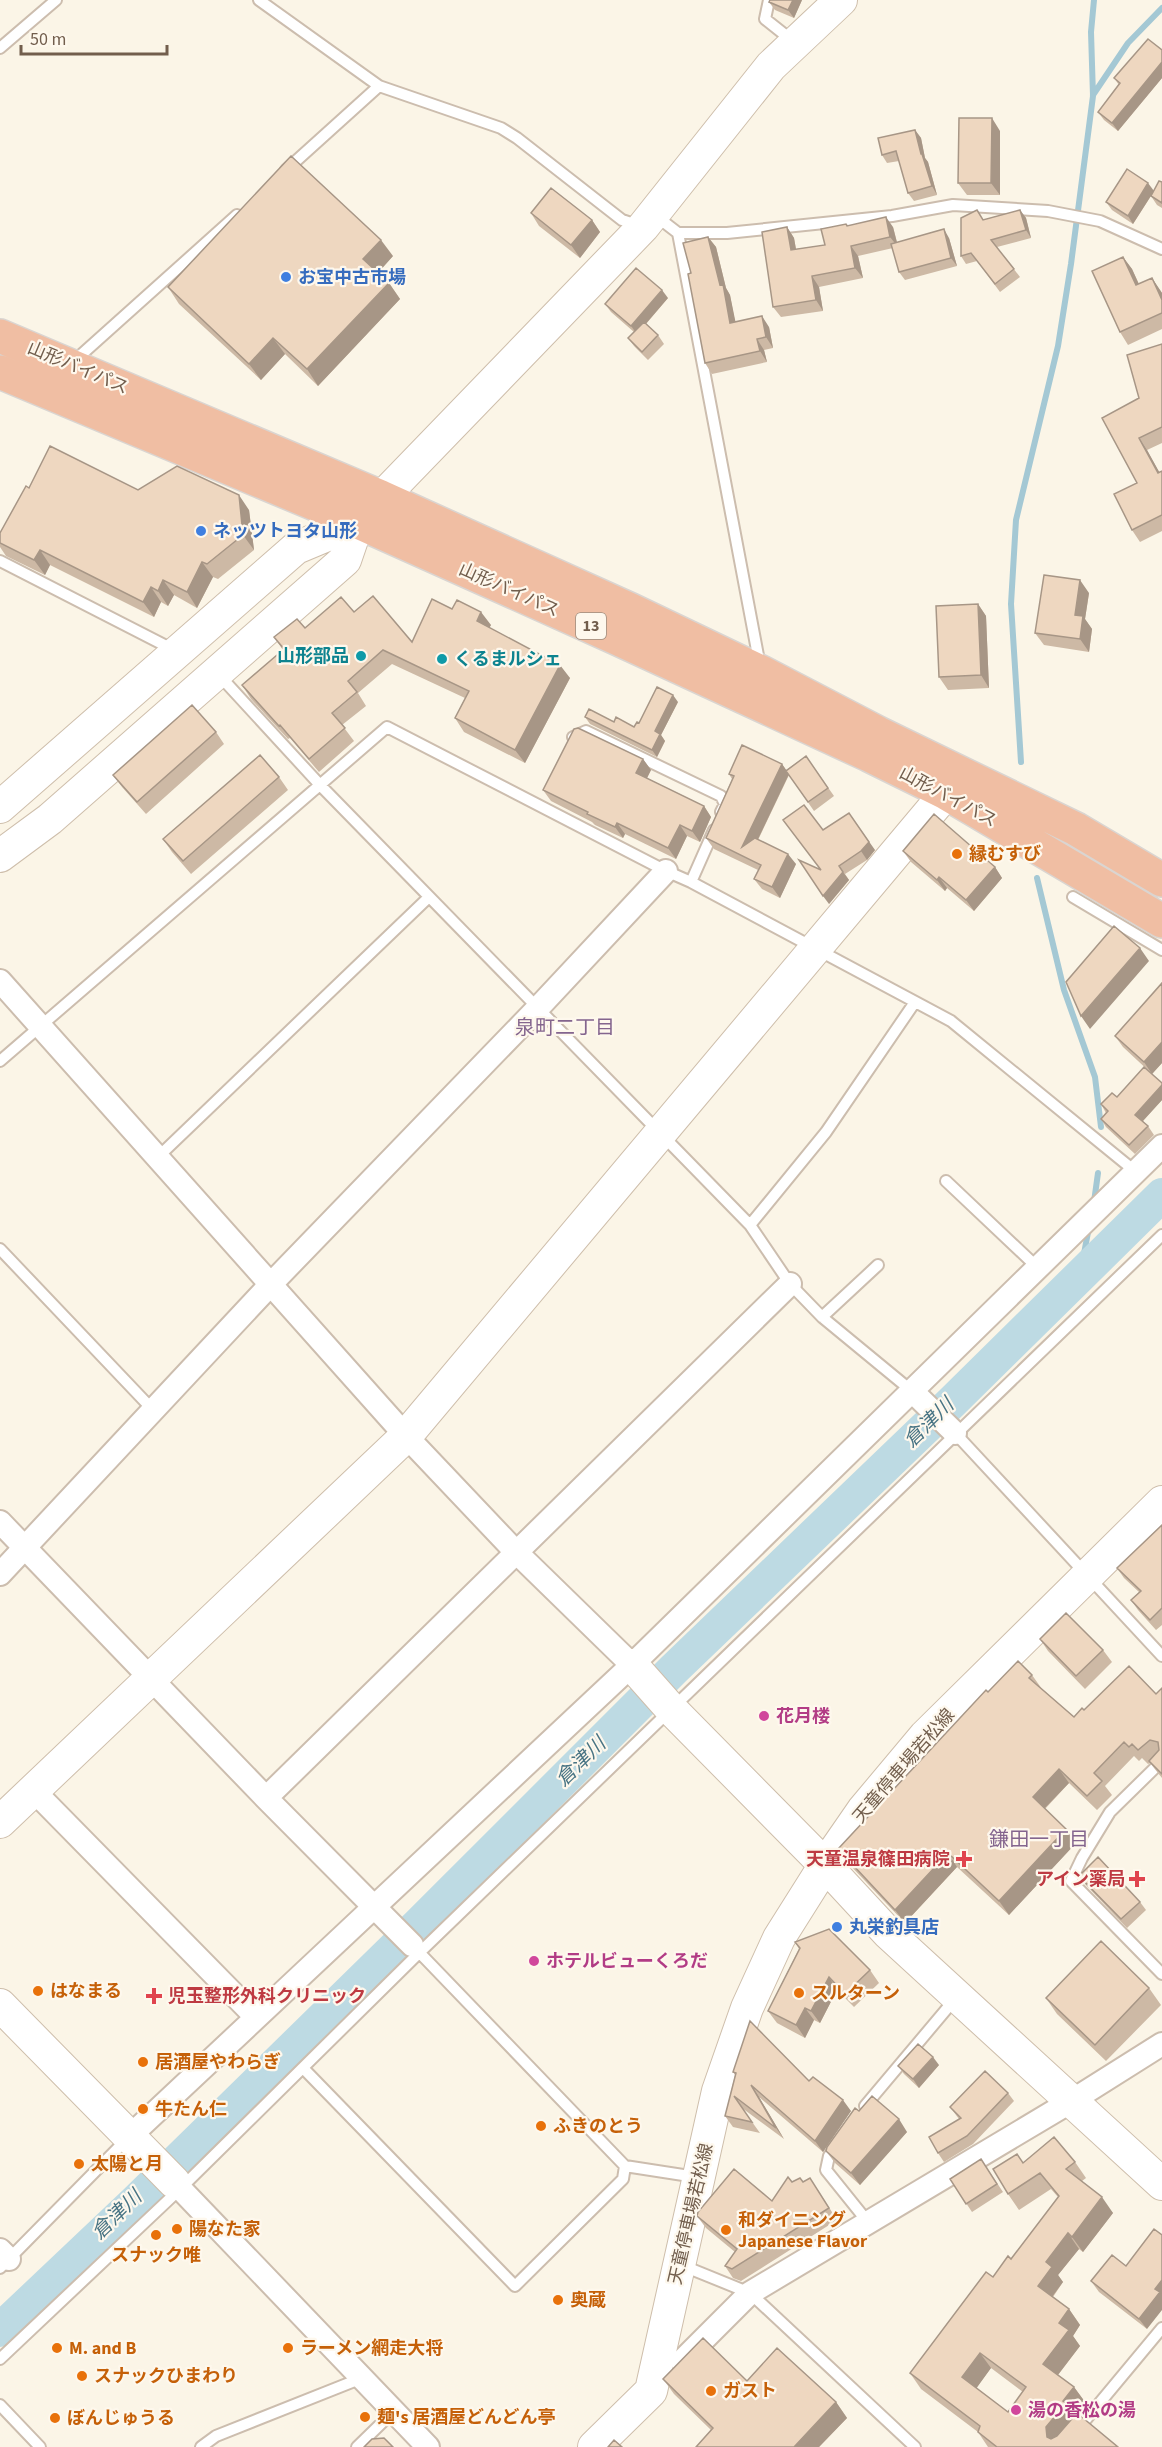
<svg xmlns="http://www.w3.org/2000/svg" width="1162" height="2447" font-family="'Source Sans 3','Noto Sans JP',sans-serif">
	<rect width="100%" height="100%" fill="#fbf5e7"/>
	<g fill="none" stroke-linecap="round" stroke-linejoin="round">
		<!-- stream -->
		<path stroke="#a4c8d4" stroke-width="6" d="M1093,95L1128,43L1162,8
			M1021,762L1011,604L1016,520L1058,346L1071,264L1093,96L1091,32L1094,0
			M1037,878L1064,990L1095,1077L1101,1127
			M1094,1202L1098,1173
			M1080,1275L1089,1227"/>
		<!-- river -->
		<path stroke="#bddae3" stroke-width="34" d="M0,2330L135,2202L418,1925L674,1669L951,1403L1162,1195"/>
		<!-- lane casing -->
		<g stroke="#ccbdae" stroke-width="14">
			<path id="lane" d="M259,0L379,86L501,128L517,138L622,220L640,226
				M769,0L765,19L794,42
				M0,48L56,0
				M286,170L379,86
				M656,216L678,233L760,666
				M678,233H727L892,216L953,205L1048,211L1100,221L1162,249
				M72,363L237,215
				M0,561L174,650
				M219,675L321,786L750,1225L790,1284L822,1317L913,1392
				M573,737L586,731L721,796L725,804L721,812
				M691,882L714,830
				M1073,897L1162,950
				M0,1061L387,727L666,871L691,882L951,1021L1136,1172
				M158,1157L429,897
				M946,1181L1038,1268
				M750,1225L826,1132L915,1002
				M0,1249L154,1411
				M822,1317L878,1265
				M955,1433L1162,1656
				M1162,1761L1110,1812L1082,1858L1071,1881L1162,1974
				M415,1948L625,2166L696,2177
				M303,2068L515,2286L623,2179L625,2166
				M865,2106L955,1999
				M838,2143L829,2156L826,2170L867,2221
				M681,2265L750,2293L915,2447
				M0,2268L127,2139
				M0,2359L180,2189L419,1953L1162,1235
				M0,2405L40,2447
				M201,2447L216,2436L362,2378
				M357,2447L394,2411
				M1063,2447L1162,2328"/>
		</g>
		<!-- street casing -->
		<g stroke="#ccbdae" stroke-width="26">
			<path id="street" d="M0,981L406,1436L515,1551L632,1665
				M913,1392L955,1433
				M0,1522L266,1798L412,1945
				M0,1574L271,1284L537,1009L666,871
				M33,1790L256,2017
				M266,1798L790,1284
				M129,2137L632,1665L1162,1146
				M174,2182L428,2447
				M0,2250L9,2259
				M682,2361L750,2293L1070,2102L1162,2044"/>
		</g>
		<!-- secondary casing -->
		<g stroke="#cebeab" stroke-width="34">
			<path id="secondary" d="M0,807L296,548L358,522L643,227L771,66L841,0
				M0,856L50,819L345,560L358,522
				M632,1665L671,1709L825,1865L888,1933L1162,2184
				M0,1822L406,1436L946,793
				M0,2005L174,2182
				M594,2447L651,2391L718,2091L747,2008L779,1938L825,1865L863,1810L925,1736L1162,1502"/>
		</g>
		<!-- highway casing -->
		<g stroke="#dad5d1" stroke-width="36">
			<path id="highway" d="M0,336L381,497L631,610L761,672L878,733L1076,829L1162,880
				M0,372L358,522L614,637L869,755L946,793L1162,921"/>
		</g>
		<!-- lane -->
		<use href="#lane" stroke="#fff" stroke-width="10"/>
		<!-- street -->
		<use href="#street" stroke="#fff" stroke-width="22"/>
		<!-- secondary -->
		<use href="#secondary" stroke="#fff" stroke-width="32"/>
		<!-- highway -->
		<use href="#highway" stroke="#f0bea3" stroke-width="33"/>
	</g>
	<!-- wall -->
	<path fill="#cdb9a5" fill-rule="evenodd" d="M802,0L794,18L775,10L769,2Z
		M1162,50V78L1118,131L1104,120L1098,112L1119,85L1114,78Z
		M915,130L921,138L925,158L928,162L937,195L914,201L908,193L899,161L887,163L882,155Z
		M1000,131V195H967L958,183Z
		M1162,182V208L1157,205L1151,196L1133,224L1112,210L1106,202L1154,191Z
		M1020,210L1026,218L1031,238L997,247L1020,277L1000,292L977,261L966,264L961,256L984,220Z
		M531,213L592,220L600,232L580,258L539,226Z
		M846,224L848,225L893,227L897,242L949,238L957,266L905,280L899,272L893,248L858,256L863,278L819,287L823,311L781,317L773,307L787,227L794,238L796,249L825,245Z
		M708,237L716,247L726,288L730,295L735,322L769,327L773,348L764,350L767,362L712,374L705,363L691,273Z
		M393,256L378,273L389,283L400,299L318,386L285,354L261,380L179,304L168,287Z
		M1123,257L1132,269L1139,284L1152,278L1162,293V329L1128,345L1120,332Z
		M668,298L646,324L658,335L664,344L648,360L634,346L628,338L634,332L611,312L605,304Z
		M1162,344V443L1147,450L1159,472L1162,471V531L1140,542L1132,530L1137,483L1139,398Z
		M29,488L138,490L249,510L254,550L218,579L213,577L197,608L174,595L168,606L161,602L154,617L50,565L45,575L6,556L0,547V533Z
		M1089,593L1085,619L1092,629L1089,652L1044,645L1035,633Z
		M978,604L986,616L989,688L948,690L939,677Z
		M452,609L491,625L489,627L570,678L525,763L464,732L455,718L465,698L392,664L358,693L366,706L342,725L354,741L319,772L290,738L288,739L251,699L242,685L283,650L274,637L354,612L412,642Z
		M678,702L661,735L665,741L657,757L590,724L585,717L614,722L634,727L639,723Z
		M216,732L224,744L146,814L122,787L113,775Z
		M806,756L834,796L814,811L789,775L758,840L796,864L780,898L762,889L754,879L758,870L714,849L706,838L732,779L729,774L782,764L786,770Z
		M643,759L651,770L647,778L704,806L711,817L700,842L687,836L676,859L625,834L623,838L595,825L592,822L551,801L543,790Z
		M279,777L288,790L191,874L172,852L163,839Z
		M823,830L875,850L867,860L845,874L849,880L829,904Z
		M903,851L995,867L1002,878L974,911L947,888L945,891L911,862Z
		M1162,983V1063L1152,1074L1123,1047L1115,1036Z
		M1162,1083V1100L1143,1121L1148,1126L1154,1135L1135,1154L1106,1127L1101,1119L1106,1113L1101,1104L1117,1097Z
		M1162,1525V1625L1156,1630L1138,1610L1131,1600L1139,1592L1124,1578L1117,1568Z
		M1040,1639L1103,1650L1112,1662L1085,1689L1048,1651Z
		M1032,1675L1042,1689L1074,1717L1084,1710L1156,1694L1162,1688V1778L1150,1763L1148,1764L1142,1758L1139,1761L1134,1756L1105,1786L1112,1795L1097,1810L1069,1783L1045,1809L1066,1829L1076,1843L1009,1915L957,1867L905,1923L848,1863L838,1849L988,1692Z
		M1079,1876L1140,1902L1146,1910L1127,1928L1085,1884Z
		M795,1942L870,1970L879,1983L854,2007L837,1990L820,2023L814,2020L805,2038L777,2023L768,2011L799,1949Z
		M1149,1988L1161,2005L1106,2061L1057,2014L1046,1998Z
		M939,2065L919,2088L904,2074L898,2066Z
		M733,2072L809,2081L851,2111L823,2152L759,2097L784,2139L742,2108L760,2133L733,2127L725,2116L735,2075Z
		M1008,2093L1014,2101L973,2144L944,2162L938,2153L959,2119L950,2107Z
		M859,2111L907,2132L860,2185L835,2163L826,2151Z
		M981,2159L1003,2192L972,2212L950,2179Z
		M1023,2162H1075L1086,2178L1082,2181L1113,2213L1083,2252L1079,2249L1058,2275L1063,2282L1053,2297L1069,2309L1080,2325L1073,2336L1080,2346L1058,2375L1074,2387L1085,2402L1075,2415L1118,2447H988L978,2432L921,2389L910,2373L993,2277L1011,2259L1058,2197L1051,2189L1019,2210L1008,2194ZM991,2368L1023,2392L1008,2412L976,2388Z
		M792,2182H803L818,2190L837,2220L741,2281L733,2278L725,2266L735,2252L706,2228L697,2216L772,2201Z
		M1126,2266L1147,2329L1099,2292L1091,2281Z
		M663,2379L747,2381L836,2402L847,2418L819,2447H696L711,2430L674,2394Z"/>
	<!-- shaded-wall -->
	<path fill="#a79686" d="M793,0H802L794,18L788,10Z
		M1162,62V78L1118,131L1112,123Z
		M992,118L1000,131V195L991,183Z
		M915,130L921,138L925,158L928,162L937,195L932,186L921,154Z
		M1148,183L1154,191L1133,224L1128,216Z
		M1020,210L1026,218L1031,238L1026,230Z
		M886,217L893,227L898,247L890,237Z
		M592,220L600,232L580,258L571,245Z
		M787,227L794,238L798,261L791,250Z
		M944,229L949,238L957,266L951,258Z
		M708,237L716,247L726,288L730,295L738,334L730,323L720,285Z
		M381,240L393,256L375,276L363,259Z
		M851,246L858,256L863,278L855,268Z
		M1123,257L1132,269L1145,298L1136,285Z
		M812,276L819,287L823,311L816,300Z
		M1152,278L1162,293V300Z
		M389,283L400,299L318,386L307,369Z
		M662,290L668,298L637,334L631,326Z
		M762,316L769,327L773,348L766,337Z
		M273,338L285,354L261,380L249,364Z
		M757,339L764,350L767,362L760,351Z
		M1139,438L1147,450L1162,477L1158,473Z
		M239,495L249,510L254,550L243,535Z
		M40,550L50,565L45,575L34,560Z
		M202,562L213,577L197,608L187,592Z
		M163,580L174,595L168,606L158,591Z
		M1080,580L1089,593L1085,619L1092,629L1089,652L1080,639L1075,615Z
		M151,587L161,602L154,617L143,602Z
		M978,604L986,616L989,688L981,675Z
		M481,612L491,625L486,634L477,621Z
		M560,665L570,678L525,763L515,750Z
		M673,695L678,702L661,735L665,741L657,757L652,750L655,731Z
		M643,759L651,770L644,784L636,773Z
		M782,764L789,774L749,858L742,847Z
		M704,806L711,817L700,842L692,831Z
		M849,813L875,850L867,860L861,851Z
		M617,823L625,834L623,838L615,827Z
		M680,825L687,836L676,859L668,848Z
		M788,854L796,864L780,898L772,887Z
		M995,867L1002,878L974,911L966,900Z
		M843,872L849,880L829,904L823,896Z
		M939,877L947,888L945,891L937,880Z
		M1140,948L1149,961L1090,1029L1081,1016Z
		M1162,1042V1063L1152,1074L1144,1062Z
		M1162,1085V1100L1141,1123L1135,1115Z
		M1059,1769L1069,1783L1042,1811L1033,1797Z
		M1066,1829L1076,1843L1009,1915L999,1901Z
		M948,1853L957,1867L905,1923L895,1910Z
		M829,1977L837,1990L820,2023L811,2011Z
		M805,2008L814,2020L805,2038L796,2025Z
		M933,2057L939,2065L919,2088L913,2079Z
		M751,2085L759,2097L784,2139L776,2128Z
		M843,2100L851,2111L823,2152L815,2141Z
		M899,2119L907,2132L860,2185L851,2173Z
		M1102,2197L1113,2213L1083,2252L1072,2237Z
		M1068,2233L1079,2249L1058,2275L1063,2282L1049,2301L1038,2286L1046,2262Z
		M1162,2280V2310L1147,2329L1139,2319L1155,2289Z
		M1069,2309L1080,2325L1073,2336L1080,2346L1054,2380L1043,2364L1059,2323Z
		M980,2353L991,2368L973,2393L962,2377Z
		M1074,2387L1085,2402L1057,2443L1047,2437L1046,2427L1063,2401Z
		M836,2402L847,2418L819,2447H794Z"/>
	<!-- building -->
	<path fill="#eed7c0" stroke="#a79686" stroke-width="1.5" fill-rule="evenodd" d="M770,0H793L788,10L769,2Z
		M1148,39L1162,50V62L1112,123L1098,112L1120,83L1114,78Z
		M959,118H992L991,183H958Z
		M915,130L921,154H922L932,186L908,193L896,151L882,155L878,138Z
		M291,156L381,240L363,259L389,283L307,369L273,338L249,364L168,287Z
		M1127,169L1148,183L1128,216L1106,202Z
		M1159,181L1162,182V203L1151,196Z
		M551,188L592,220L571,245L531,213Z
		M977,210L983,220L1020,210L1026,230L991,240L1014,269L995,284L971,253L961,256V218Z
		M886,217L890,237L851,246L855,268L812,276L816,300L773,307L762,232L787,227L791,250L825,245L821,229L846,224L847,226Z
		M944,229L951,258L899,272L891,244Z
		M708,237L720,285L723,284L730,323L762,316L766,337L757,339L760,351L705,363L688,274L691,273L683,243Z
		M1123,257L1136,285L1152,278L1162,300V313L1120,332L1092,271Z
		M636,268L662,290L631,326L605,304Z
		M644,322L658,335L642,352L628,338Z
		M1162,344V427L1139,438L1158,473L1162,471V515L1132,530L1114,494L1137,483L1102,418L1139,398L1127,355Z
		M50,446L138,490L177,466L239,495L243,535L207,564L202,562L187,592L163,580L158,591L151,587L143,602L40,550L34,560L0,543V533L26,486L29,488Z
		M1044,575L1080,580L1075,615L1083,616L1080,639L1035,633Z
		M373,596L412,642L432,599L452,609L457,600L481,612L477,621L560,665L515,750L455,718L469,691L383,650L348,681L357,692L332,713L345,728L309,759L280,725L279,726L242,685L284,649L274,637L297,619L305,628L341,597L354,612Z
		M978,604L981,675L939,677L936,606Z
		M657,687L673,695L655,731L660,734L652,750L585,717L589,709L614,722L616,717L634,727L637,722L639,723Z
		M192,705L216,732L137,802L113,775Z
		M578,728L643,759L636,773L704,806L692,831L680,825L668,848L617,823L615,827L587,814L588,812L543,790L574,729Z
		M742,745L782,764L742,847L755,838L788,854L772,887L754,879L761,865L706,838L734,776L729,774Z
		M260,755L279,777L183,861L163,839Z
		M806,756L828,788L808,802L786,771Z
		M804,805L823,830L849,813L869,842L861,851L839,866L843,872L823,896L799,860L821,870L783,820Z
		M934,814L995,867L966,900L939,877L937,880L903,851Z
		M1114,926L1140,948L1081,1016L1066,982Z
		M1162,983V1042L1144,1062L1115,1036Z
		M1144,1067L1162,1083V1085L1135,1115L1148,1126L1129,1145L1101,1119L1108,1111L1101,1104L1112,1093L1117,1097Z
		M1162,1525V1608L1150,1620L1131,1600L1141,1591L1117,1568Z
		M1066,1613L1103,1650L1076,1676L1040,1639Z
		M1018,1661L1032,1675L1029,1678L1074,1717L1082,1708L1084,1710L1129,1666L1156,1694L1162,1688V1774L1149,1761L1159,1750L1158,1742L1150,1740L1138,1750L1132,1744L1129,1747L1124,1742L1094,1773L1102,1781L1087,1796L1059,1769L1033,1797L1066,1829L999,1901L948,1853L895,1910L838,1849L986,1690L988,1692Z
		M1098,1857L1140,1902L1121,1919L1079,1876Z
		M829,1929L870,1970L845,1994L829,1977L811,2011L805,2008L796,2025L768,2011L800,1948L795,1942Z
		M1101,1941L1149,1988L1095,2045L1046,1998Z
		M750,2021L809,2081L813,2077L843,2100L815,2141L751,2085L776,2128L734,2096L752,2122L725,2116L736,2073L733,2072Z
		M918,2044L933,2057L913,2079L898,2066Z
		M985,2071L1008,2093L967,2136L938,2153L929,2137L961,2118L950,2107Z
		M872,2096L899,2119L851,2173L826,2151L827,2147L855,2108L859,2111Z
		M1054,2137L1075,2162L1066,2169L1102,2197L1072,2237L1068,2233L1046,2262L1052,2267L1038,2286L1069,2309L1059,2323L1069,2330L1043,2364L1074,2387L1063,2401L1066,2403L1046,2427L1047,2437L1051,2439L1057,2436L1077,2413L1118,2447H997L978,2432L980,2426L910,2373L986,2272L993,2277L1008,2256L1011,2259L1059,2196L1040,2173L1008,2194L993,2169L1017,2154L1023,2163ZM980,2353L1026,2387L1008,2412L962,2377Z
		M981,2159L997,2184L966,2204L950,2179Z
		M734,2169L772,2201L788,2177L792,2182L800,2178L803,2182L810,2178L829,2208L732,2269L725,2266L737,2249L697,2216L698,2212Z
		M1154,2229L1162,2235V2280L1155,2289L1160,2292L1139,2319L1091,2281L1112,2255L1126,2266Z
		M703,2338L747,2381L777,2348L836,2402L794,2447H696L713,2428L663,2379Z
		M384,2438L393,2447H364L372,2439Z
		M614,2440L622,2447H608Z"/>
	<!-- markers -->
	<g fill="#3f7fe0" stroke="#fef8ed" stroke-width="2">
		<circle cx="286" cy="277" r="6"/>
		<circle cx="201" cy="531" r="6"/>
		<circle cx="837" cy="1927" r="6"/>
	</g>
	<g fill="#0f9aa8" stroke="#fef8ed" stroke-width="2">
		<circle cx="361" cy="656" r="6"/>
		<circle cx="442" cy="659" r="6"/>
	</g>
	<g fill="#e8710a" stroke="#fef8ed" stroke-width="2">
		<circle cx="957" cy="854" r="6"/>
		<circle cx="38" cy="1991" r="6"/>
		<circle cx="799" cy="1993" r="6"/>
		<circle cx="143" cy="2062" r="6"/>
		<circle cx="143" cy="2109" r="6"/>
		<circle cx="541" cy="2126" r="6"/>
		<circle cx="79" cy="2164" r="6"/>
		<circle cx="177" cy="2229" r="6"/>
		<circle cx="726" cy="2230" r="6"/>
		<circle cx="156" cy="2235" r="6"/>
		<circle cx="558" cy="2300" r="6"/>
		<circle cx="57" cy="2348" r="6"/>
		<circle cx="288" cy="2348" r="6"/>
		<circle cx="82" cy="2376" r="6"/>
		<circle cx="711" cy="2391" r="6"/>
		<circle cx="365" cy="2417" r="6"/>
		<circle cx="55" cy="2418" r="6"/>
	</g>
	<g fill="#d1479c" stroke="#fef8ed" stroke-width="2">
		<circle cx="764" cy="1716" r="6"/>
		<circle cx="534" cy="1961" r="6"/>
		<circle cx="1016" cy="2410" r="6"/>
	</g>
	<g fill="#e0444e" stroke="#fef8ed" stroke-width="2">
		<path d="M961 1850h6v6h6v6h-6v6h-6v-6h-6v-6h6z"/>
		<path d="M1134 1870h6v6h6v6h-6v6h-6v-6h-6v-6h6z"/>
		<path d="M151 1987h6v6h6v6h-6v6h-6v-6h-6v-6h6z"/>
	</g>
	<g text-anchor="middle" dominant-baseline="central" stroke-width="4.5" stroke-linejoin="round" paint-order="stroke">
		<!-- shield labels -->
		<rect fill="#fef8ed" stroke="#9c8c7d" stroke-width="1.5" x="576" y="613" width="30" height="26" rx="4.5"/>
		<g font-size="16" font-weight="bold" fill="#725e4d">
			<text x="591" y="626">13</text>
		</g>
		<!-- shop labels -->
		<g font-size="18" font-weight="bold" fill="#366cbe" stroke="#fef8ed" text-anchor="start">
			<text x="298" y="277">お宝中古市場</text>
			<text x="213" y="531">ネッツトヨタ山形</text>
			<text x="849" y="1927">丸栄釣具店</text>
		</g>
		<!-- street labels -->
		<g font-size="18" fill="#725e4d" stroke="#fef8ed">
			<text transform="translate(78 368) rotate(23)">山形バイパス</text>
			<text transform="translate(509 590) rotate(24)">山形バイパス</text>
			<text transform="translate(948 797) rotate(28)">山形バイパス</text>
			<text transform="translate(904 1766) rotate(-49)">天童停車場若松線</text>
			<text transform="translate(691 2214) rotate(-77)">天童停車場若松線</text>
		</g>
		<!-- culture labels -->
		<g font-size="18" font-weight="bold" fill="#0d838f" stroke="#fef8ed" text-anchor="end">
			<text x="349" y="656">山形部品</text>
			<text x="454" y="659" text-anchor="start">くるまルシェ</text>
		</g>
		<!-- food labels -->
		<g font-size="18" font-weight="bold" fill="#c56008" stroke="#fef8ed" text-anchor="start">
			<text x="969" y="854">縁むすび</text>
			<text x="50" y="1991">はなまる</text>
			<text x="811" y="1993">スルターン</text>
			<text x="155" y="2062">居酒屋やわらぎ</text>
			<text x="155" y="2109">牛たん仁</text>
			<text x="553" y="2126">ふきのとう</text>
			<text x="91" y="2164">太陽と月</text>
			<text x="738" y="2220">和ダイニング<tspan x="738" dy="21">Japanese Flavor</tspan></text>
			<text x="189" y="2229">陽なた家</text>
			<text x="156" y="2255" text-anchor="middle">スナック唯</text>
			<text x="570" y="2300">奥蔵</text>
			<text x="69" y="2348">M. and B</text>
			<text x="300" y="2348">ラーメン網走大将</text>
			<text x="94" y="2376">スナックひまわり</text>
			<text x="723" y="2391">ガスト</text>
			<text x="377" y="2417">麺's 居酒屋どんどん亭</text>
			<text x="67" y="2418">ぼんじゅうる</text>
		</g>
		<!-- hotel labels -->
		<g font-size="18" font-weight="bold" fill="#b23c85" stroke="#fef8ed" text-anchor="start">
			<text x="776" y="1716">花月楼</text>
			<text x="546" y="1961">ホテルビューくろだ</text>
			<text x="1028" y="2410">湯の香松の湯</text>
		</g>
		<!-- health labels -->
		<g font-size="18" font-weight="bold" fill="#be3a42" stroke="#fef8ed" text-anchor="end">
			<text x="950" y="1859">天童温泉篠田病院</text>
			<text x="1125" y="1879">アイン薬局</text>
			<text x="168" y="1996" text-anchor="start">児玉整形外科クリニック</text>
		</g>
		<!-- neighbourhood labels -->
		<g font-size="20" fill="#84658e" stroke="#fef8ed">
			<text x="565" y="1028">泉町二丁目</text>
			<text x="1039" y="1840">鎌田一丁目</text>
		</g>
		<!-- water labels -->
		<g font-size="20" font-style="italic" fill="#487484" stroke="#fef8ed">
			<text transform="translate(929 1423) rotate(-44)">倉津川</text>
			<text transform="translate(581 1762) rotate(-44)">倉津川</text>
			<text transform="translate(117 2215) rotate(-44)">倉津川</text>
		</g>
	</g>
	<!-- scale -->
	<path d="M21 45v9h146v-9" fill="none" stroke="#725e4d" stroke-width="3"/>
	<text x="30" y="45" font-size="18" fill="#725e4d" stroke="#fef8ed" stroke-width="4.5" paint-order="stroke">50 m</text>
</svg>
